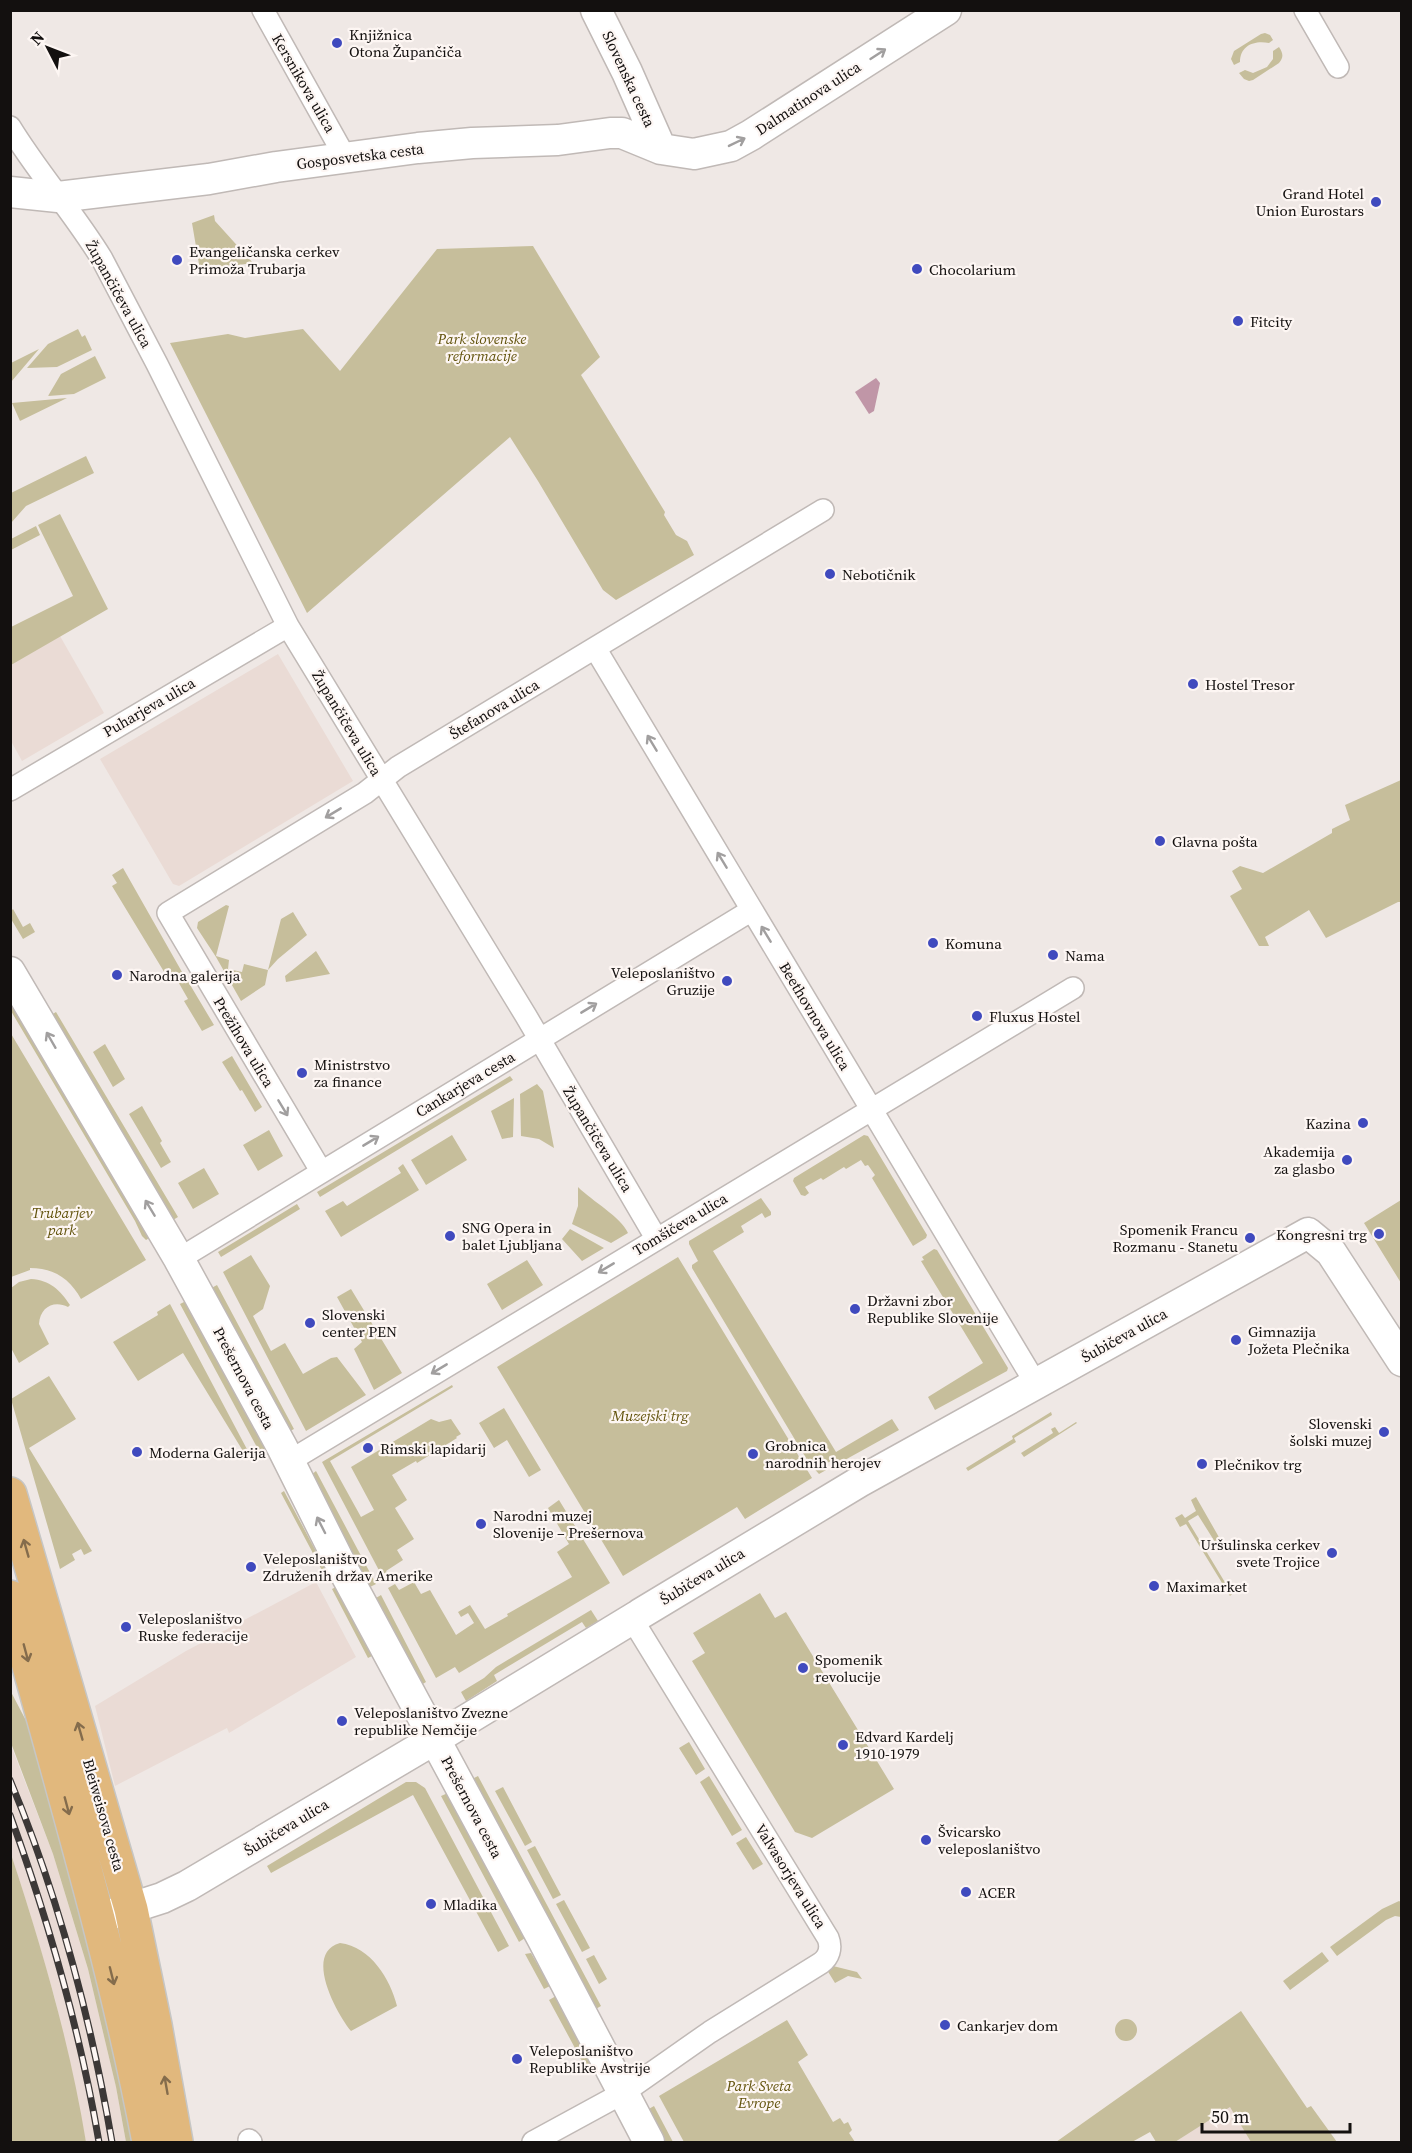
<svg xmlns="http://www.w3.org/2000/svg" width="1412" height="2153" font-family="'Source Serif 4',serif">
	<rect width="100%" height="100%" fill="#efe8e5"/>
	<!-- built -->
	<path fill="#eadbd5" d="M60,636L104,713L22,761L11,741L10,665Z
		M278,654L353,781L179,886L173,884L100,759Z
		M316,1582L356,1657L229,1733L227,1728L115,1786L95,1706L186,1651Z
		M10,1743L53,1854L88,1969L116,2087L126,2142H86L55,1999L28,1907L11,1854Z
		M1230,2106L1312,2142H1175Z"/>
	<!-- green -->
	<path fill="#c6be9b" d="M1265,33L1270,35L1273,40L1269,43C1255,40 1240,45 1240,62L1234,65L1231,59L1234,51L1261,34Z
		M1279,47C1283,53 1284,57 1279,63L1253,80L1249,81L1244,79L1239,73L1245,70L1253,73L1267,67L1273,59V51Z
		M214,215L215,221L253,263L200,270L192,223Z
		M533,246L600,357L581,375L665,512L664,515L676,535L687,541L694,555L616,600L603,590L538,481L510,437L307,613L170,343L228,334L245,338L303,329L340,371L437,249Z
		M78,329L82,337L85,335L92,350L57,367L27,368L48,344Z
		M39,349L11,382V363Z
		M95,356L106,378L74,394L48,396L61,374Z
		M67,398L20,421L12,403Z
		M86,456L94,473L26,506L11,523V493Z
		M60,514L108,609L11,665V627L73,596L38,525Z
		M36,526L40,535L11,550V539Z
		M1401,780V902H1398L1326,938L1309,910L1265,937L1269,946H1259L1230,896L1242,889L1232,871L1240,866L1263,873L1332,833V829L1350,820L1345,805Z
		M123,868L182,972L169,980L112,886L117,883L112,875Z
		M226,905L229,906L216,956L229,960L228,969L242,972L244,964L268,970L281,919L293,912L307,935L278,959L268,970L265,985L241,1001L216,957L197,928L198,922Z
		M13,909L23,927L30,923L35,932L23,939L11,919V911Z
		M316,951L330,974L286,982L285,976Z
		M183,973L214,1025L202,1031L184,1001L188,999L176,978Z
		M10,1001L156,1234L146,1240L142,1236L135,1221L11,1011Z
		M56,1012L178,1217L173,1220L51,1015Z
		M10,1032L146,1260L81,1299C70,1279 54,1268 30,1268V1270L11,1277Z
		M105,1044L125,1079L113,1087L93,1052Z
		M232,1056L262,1107L255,1112L242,1090L240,1091L222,1062Z
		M510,1076L513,1080L320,1197L317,1192Z
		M537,1084L543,1091L554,1148L539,1139L521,1136L520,1094Z
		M514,1098L513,1137L502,1139L491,1111Z
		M142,1106L162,1141L160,1143L171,1162L161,1168L129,1114Z
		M269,1130L283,1156L258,1171L243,1145Z
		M452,1135L467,1160L426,1185L411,1160Z
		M864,1135L868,1136L927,1235L926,1238L913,1246L872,1178L875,1175L868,1165L865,1166L861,1160L846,1169L844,1167L823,1180L821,1178L805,1187L809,1193L805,1196L801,1195L793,1181L794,1178Z
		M403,1164L419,1190L341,1237L325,1211L343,1201L347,1206L401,1173L398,1168Z
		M204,1168L219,1194L193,1209L178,1183Z
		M578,1187C592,1201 621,1217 628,1233L611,1243L572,1224L578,1206Z
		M761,1198L771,1212V1215L765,1218L762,1213L741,1226L744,1232L713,1251L836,1452L892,1419L899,1430L834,1466L831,1461L825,1464L828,1469L819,1474L809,1463L692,1268V1265L698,1261L689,1244V1241Z
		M1401,1200V1283L1364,1223Z
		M297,1204L300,1209L221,1257L218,1252Z
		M570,1229L604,1248L582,1261L562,1239Z
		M934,1249L937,1250L1008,1368L1007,1371L935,1410L928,1397L983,1363L921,1261L924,1260L922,1257Z
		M251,1255L270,1286L263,1309L253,1316L271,1351L285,1343L303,1374L331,1358L337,1357L366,1395L306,1431L223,1272Z
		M678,1257L812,1478L745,1519L737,1507L623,1576L497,1367Z
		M527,1260L543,1285L502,1310L487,1284Z
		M31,1279C50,1280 60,1290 70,1305L68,1307C54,1300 40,1307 39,1324L49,1344L19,1363L11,1348V1288L19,1282Z
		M217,1285L294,1429L288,1432L206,1291Z
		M351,1289L402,1373L374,1390L354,1349L362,1342L337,1297Z
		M192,1298L191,1311L265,1449L260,1453L180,1304Z
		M170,1304L249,1453L246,1456L183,1353L138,1381L113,1342L158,1315L157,1312Z
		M49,1376L76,1419L29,1448L92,1551L84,1555L81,1549L72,1554L75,1560L60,1569L11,1399Z
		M452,1385L453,1387L330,1461L361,1517L374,1510L351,1467L431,1419L439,1422L451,1419L461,1434L456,1437L457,1438L417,1463L416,1461L392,1475L407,1500L395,1508L414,1539L397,1550L403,1560L386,1571L388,1575L383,1578L322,1462Z
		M504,1408L541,1470L529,1477L507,1440L494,1448L479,1423Z
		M1051,1412L1052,1415L1014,1438L1016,1442L968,1471L966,1468L1013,1439L1012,1436Z
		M1076,1422L1077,1423L1024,1457L1021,1453L1053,1433L1051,1429L1055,1427L1059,1433Z
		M316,1471L376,1584L370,1587L311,1475Z
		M284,1491L328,1574L325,1576L281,1493Z
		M1196,1497L1220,1539L1215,1542L1198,1515L1188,1521L1232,1594L1230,1596L1186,1524L1180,1527L1175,1518L1182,1514L1185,1518L1196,1511L1191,1500Z
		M559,1500L610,1583L459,1673L455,1667L436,1678L388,1588L395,1584L399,1590L414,1582L421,1594L430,1590L456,1635L474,1623L468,1613L461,1617L458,1612L470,1605L485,1629L508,1616L507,1614L572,1577L557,1552L569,1544L548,1508Z
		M336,1587L369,1651H372L374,1655L368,1658L332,1589Z
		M760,1593L775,1618L786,1612L894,1789L812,1838L795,1832L692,1661L705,1653L693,1633Z
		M381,1595L426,1682L421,1685L376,1598Z
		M591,1610L598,1621L586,1628L582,1622L494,1675L497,1681L466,1701L461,1692L484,1678L496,1667Z
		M10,1690L33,1734L92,1957L134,2142H126L116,2087L88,1969L53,1854L11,1743Z
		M689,1742L705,1769L696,1775L679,1748Z
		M478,1776L601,2006L594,2010L472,1779Z
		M709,1776L742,1830L732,1836L700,1782Z
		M406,1782H416L425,1788L509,1946L498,1952L413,1795L271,1873L267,1866Z
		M503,1787L532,1842L525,1846L495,1791Z
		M448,1793L525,1938L519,1942L441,1796Z
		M746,1837L763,1864L753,1870L736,1843Z
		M535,1846L561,1895L553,1899L527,1850Z
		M11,1854C42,1948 70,2044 86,2142H11Z
		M564,1900L590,1948L582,1952L556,1904Z
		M1399,1901L1401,1902V1917L1395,1916L1386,1920L1337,1956L1330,1947L1382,1909Z
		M340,1943C371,1947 390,1979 397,2006L351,2031C337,2014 303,1953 340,1943Z
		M1322,1952L1329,1961L1290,1990L1283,1981Z
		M531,1953L550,1986L544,1989L525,1954Z
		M594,1955L607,1979L599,1984L586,1959Z
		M833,1966L857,1972L862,1979L848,1976L835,1983L827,1970Z
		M556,1996L595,2071L589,2074L549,2000Z
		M1241,2011L1307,2108L1311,2106L1337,2142H1251L1230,2107L1175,2142H1156L1150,2132L1132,2142H1056Z
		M1115 2030a11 11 0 1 1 22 0a11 11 0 1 1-22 0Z
		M787,2020L808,2055L798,2062L833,2122L840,2118L844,2124L848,2122L852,2130L849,2133L855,2142H684L659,2096Z
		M654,2106L673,2142H665L647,2110Z"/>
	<!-- water -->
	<path fill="#c096a7" d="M876,378L880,383L874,411L869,414L855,392Z"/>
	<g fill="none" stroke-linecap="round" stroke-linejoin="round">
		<!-- street casing -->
		<g stroke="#c0b9b6" stroke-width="24">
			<path id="street" d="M263,10L345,157
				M1305,10L1338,67
				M10,127C38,173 74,213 102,259L157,364L288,626L526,1016L656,1238
				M595,648L1036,1384
				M10,790L288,626
				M321,1171L168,913L365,793L398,767L823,510
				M179,1259L752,910
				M288,1462L1073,988
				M249,2140L251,2142
				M533,2142L623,2093L710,2032L821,1963C829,1957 832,1948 828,1938L632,1619"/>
		</g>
		<!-- secondary casing -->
		<g stroke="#c0b9b6" stroke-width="33">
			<path id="secondary" d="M596,10L627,72L661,149
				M10,192L58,197L209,179L276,167L418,148L472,143L558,140L610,133H622L661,149L694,154L731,146L751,135L946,10
				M10,972L179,1259L282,1447L345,1573L542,1938L649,2142
				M640,1614L859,1482L1308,1233L1331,1252L1402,1361
				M109,1915L162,1898L187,1886L435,1739L637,1616"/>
		</g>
		<!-- primary casing -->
		<g stroke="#c6c6c5" stroke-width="36">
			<path id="primary" d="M10,1494L131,1909L155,2025L176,2142
				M10,1597C59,1778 114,1958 149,2142"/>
		</g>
		<!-- street -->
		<use href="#street" stroke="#fff" stroke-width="21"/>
		<!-- secondary -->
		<use href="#secondary" stroke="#fff" stroke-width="30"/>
		<!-- primary -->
		<use href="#primary" stroke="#e1b87d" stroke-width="33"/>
		<!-- rail casing -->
		<g stroke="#3c3837" stroke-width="7">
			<path id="rail" d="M10,1780C58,1895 91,2020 112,2142
				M10,1815C49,1922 80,2031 99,2142"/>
		</g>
		<!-- rail -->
		<use href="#rail" stroke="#fdf6f3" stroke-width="4.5" stroke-dasharray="14" stroke-linecap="butt"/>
	</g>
	<!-- one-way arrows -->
	<defs><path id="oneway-shaft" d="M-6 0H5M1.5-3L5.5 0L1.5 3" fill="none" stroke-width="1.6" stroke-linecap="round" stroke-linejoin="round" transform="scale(1.5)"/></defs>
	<g stroke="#a19f9f">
		<use href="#oneway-shaft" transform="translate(878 54) rotate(-33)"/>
		<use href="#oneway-shaft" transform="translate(737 142) rotate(-26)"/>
		<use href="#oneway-shaft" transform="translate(652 743) rotate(-121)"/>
		<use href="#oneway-shaft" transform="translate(333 813) rotate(149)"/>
		<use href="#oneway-shaft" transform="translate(722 860) rotate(-121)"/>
		<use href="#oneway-shaft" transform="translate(766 934) rotate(-121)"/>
		<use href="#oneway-shaft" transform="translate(589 1008) rotate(-31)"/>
		<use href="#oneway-shaft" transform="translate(51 1040) rotate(-120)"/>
		<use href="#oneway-shaft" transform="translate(283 1108) rotate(59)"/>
		<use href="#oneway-shaft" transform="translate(371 1141) rotate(-31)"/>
		<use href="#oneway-shaft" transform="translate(150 1208) rotate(-121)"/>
		<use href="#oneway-shaft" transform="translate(606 1268) rotate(149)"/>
		<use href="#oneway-shaft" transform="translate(439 1369) rotate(149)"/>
		<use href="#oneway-shaft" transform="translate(321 1525) rotate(-117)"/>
	</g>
	<g stroke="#846c4c">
		<use href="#oneway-shaft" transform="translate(26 1548) rotate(-106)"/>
		<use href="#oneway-shaft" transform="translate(26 1653) rotate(75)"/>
		<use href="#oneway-shaft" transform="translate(80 1731) rotate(-106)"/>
		<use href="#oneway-shaft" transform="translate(67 1806) rotate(75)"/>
		<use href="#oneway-shaft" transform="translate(112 1976) rotate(76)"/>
		<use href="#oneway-shaft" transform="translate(166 2085) rotate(-100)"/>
	</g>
	<!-- markers -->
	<g fill="#404abe" stroke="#fdf6f3" stroke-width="2">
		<circle cx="337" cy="43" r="6"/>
		<circle cx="1376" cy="202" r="6"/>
		<circle cx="177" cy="260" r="6"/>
		<circle cx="917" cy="269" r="6"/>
		<circle cx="1238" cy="321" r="6"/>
		<circle cx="830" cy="574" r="6"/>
		<circle cx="1193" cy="684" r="6"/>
		<circle cx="1160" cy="841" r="6"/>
		<circle cx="933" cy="943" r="6"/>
		<circle cx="1053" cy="955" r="6"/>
		<circle cx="117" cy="975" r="6"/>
		<circle cx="727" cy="981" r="6"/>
		<circle cx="977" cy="1016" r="6"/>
		<circle cx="302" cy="1073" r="6"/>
		<circle cx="1363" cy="1123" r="6"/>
		<circle cx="1347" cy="1160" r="6"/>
		<circle cx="1379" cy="1234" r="6"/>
		<circle cx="450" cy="1236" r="6"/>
		<circle cx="1250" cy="1238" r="6"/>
		<circle cx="855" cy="1309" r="6"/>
		<circle cx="310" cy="1323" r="6"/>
		<circle cx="1236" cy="1340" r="6"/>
		<circle cx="1384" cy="1432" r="6"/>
		<circle cx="368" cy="1448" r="6"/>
		<circle cx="137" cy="1452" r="6"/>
		<circle cx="753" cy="1454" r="6"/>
		<circle cx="1202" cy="1464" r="6"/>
		<circle cx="481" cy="1524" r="6"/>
		<circle cx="1332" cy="1553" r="6"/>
		<circle cx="251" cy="1567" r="6"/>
		<circle cx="1154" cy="1586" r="6"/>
		<circle cx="126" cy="1627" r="6"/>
		<circle cx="803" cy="1668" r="6"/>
		<circle cx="342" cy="1721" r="6"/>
		<circle cx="843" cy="1745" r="6"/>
		<circle cx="926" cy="1840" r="6"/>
		<circle cx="966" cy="1892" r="6"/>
		<circle cx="431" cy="1904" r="6"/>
		<circle cx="945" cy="2025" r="6"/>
		<circle cx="517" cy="2059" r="6"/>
	</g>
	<g text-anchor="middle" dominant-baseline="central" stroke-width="4.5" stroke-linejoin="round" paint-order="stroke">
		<!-- poi labels -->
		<g font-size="15" fill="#13100f" stroke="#fdf6f3" text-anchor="start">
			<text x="349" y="34">Knjižnica<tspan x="349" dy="17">Otona Župančiča</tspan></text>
			<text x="1364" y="193" text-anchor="end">Grand Hotel<tspan x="1364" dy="17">Union Eurostars</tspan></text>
			<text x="189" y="251">Evangeličanska cerkev<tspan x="189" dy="17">Primoža Trubarja</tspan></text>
			<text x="929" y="269">Chocolarium</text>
			<text x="1250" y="321">Fitcity</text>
			<text x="842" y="574">Nebotičnik</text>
			<text x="1205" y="684">Hostel Tresor</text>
			<text x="1172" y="841">Glavna pošta</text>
			<text x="945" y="943">Komuna</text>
			<text x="1065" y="955">Nama</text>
			<text x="715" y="972" text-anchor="end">Veleposlaništvo<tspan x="715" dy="17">Gruzije</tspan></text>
			<text x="129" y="975">Narodna galerija</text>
			<text x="989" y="1016">Fluxus Hostel</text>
			<text x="314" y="1064">Ministrstvo<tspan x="314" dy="17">za finance</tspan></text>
			<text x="1351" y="1123" text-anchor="end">Kazina</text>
			<text x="1335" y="1151" text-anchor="end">Akademija<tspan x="1335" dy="17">za glasbo</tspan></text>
			<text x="462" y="1227">SNG Opera in<tspan x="462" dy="17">balet Ljubljana</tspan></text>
			<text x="1238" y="1229" text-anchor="end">Spomenik Francu<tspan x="1238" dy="17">Rozmanu - Stanetu</tspan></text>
			<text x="1367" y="1234" text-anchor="end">Kongresni trg</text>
			<text x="867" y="1300">Državni zbor<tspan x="867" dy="17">Republike Slovenije</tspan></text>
			<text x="322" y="1314">Slovenski<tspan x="322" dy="17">center PEN</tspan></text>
			<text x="1248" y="1331">Gimnazija<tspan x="1248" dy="17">Jožeta Plečnika</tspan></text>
			<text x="1372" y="1423" text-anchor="end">Slovenski<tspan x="1372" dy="17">šolski muzej</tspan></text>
			<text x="765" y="1445">Grobnica<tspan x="765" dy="17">narodnih herojev</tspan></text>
			<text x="380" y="1448">Rimski lapidarij</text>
			<text x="149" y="1452">Moderna Galerija</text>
			<text x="1214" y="1464">Plečnikov trg</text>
			<text x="493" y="1515">Narodni muzej<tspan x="493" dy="17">Slovenije – Prešernova</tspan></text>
			<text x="1320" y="1544" text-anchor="end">Uršulinska cerkev<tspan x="1320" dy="17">svete Trojice</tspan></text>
			<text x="263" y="1558">Veleposlaništvo<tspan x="263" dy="17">Združenih držav Amerike</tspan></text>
			<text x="1166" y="1586">Maximarket</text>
			<text x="138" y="1618">Veleposlaništvo<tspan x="138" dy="17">Ruske federacije</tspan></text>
			<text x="815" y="1659">Spomenik<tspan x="815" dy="17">revolucije</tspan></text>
			<text x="354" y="1712">Veleposlaništvo Zvezne<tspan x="354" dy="17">republike Nemčije</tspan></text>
			<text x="855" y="1736">Edvard Kardelj<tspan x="855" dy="17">1910-1979</tspan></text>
			<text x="938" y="1831">Švicarsko<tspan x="938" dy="17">veleposlaništvo</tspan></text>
			<text x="978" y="1892">ACER</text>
			<text x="443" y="1904">Mladika</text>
			<text x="957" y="2025">Cankarjev dom</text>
			<text x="529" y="2050">Veleposlaništvo<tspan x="529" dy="17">Republike Avstrije</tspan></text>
		</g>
		<!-- street labels -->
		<g font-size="15" fill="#13100f" stroke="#fdf6f3">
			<text transform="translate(629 79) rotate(65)">Slovenska cesta</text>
			<text transform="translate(304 83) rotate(60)">Kersnikova ulica</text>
			<text transform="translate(808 98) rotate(-33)">Dalmatinova ulica</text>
			<text transform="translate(360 156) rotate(-7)">Gosposvetska cesta</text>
			<text transform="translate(119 294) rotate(61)">Župančičeva ulica</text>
			<text transform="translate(149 707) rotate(-30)">Puharjeva ulica</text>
			<text transform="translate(494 709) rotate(-31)">Štefanova ulica</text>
			<text transform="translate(347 723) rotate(59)">Župančičeva ulica</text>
			<text transform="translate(815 1016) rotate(59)">Beethovnova ulica</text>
			<text transform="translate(244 1042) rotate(59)">Prežihova ulica</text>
			<text transform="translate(465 1084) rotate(-31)">Cankarjeva cesta</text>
			<text transform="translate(598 1139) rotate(59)">Župančičeva ulica</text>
			<text transform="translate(680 1224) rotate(-31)">Tomšičeva ulica</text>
			<text transform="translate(1124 1335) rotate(-29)">Šubičeva ulica</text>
			<text transform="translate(244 1378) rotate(62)">Prešernova cesta</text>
			<text transform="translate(702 1576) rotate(-31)">Šubičeva ulica</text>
			<text transform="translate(472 1807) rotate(62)">Prešernova cesta</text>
			<text transform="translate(104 1815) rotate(74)">Bleiweisova cesta</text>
			<text transform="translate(286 1827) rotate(-31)">Šubičeva ulica</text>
			<text transform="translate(791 1876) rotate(58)">Valvasorjeva ulica</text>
		</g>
		<!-- park labels -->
		<g font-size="15" font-style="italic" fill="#62530c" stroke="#fdf6f3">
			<text x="482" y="338">Park slovenske<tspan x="482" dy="17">reformacije</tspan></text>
			<text x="62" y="1212">Trubarjev<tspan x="62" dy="17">park</tspan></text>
			<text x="650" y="1415">Muzejski trg</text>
			<text x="759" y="2085">Park Sveta<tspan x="759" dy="17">Evrope</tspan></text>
		</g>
	</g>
	<!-- border -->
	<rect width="1412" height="2153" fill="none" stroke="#13100f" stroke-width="24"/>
	<!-- north arrow -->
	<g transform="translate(48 48) rotate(312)" stroke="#fdf6f3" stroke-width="4.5" paint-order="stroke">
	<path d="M0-4.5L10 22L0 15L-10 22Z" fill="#13100f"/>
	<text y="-9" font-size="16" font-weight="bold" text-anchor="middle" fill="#13100f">N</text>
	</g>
	<!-- scale -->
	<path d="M1202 2123v9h148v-9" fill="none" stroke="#13100f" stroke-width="3"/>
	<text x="1211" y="2123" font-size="18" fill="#13100f" stroke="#fdf6f3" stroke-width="4.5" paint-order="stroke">50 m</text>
</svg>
